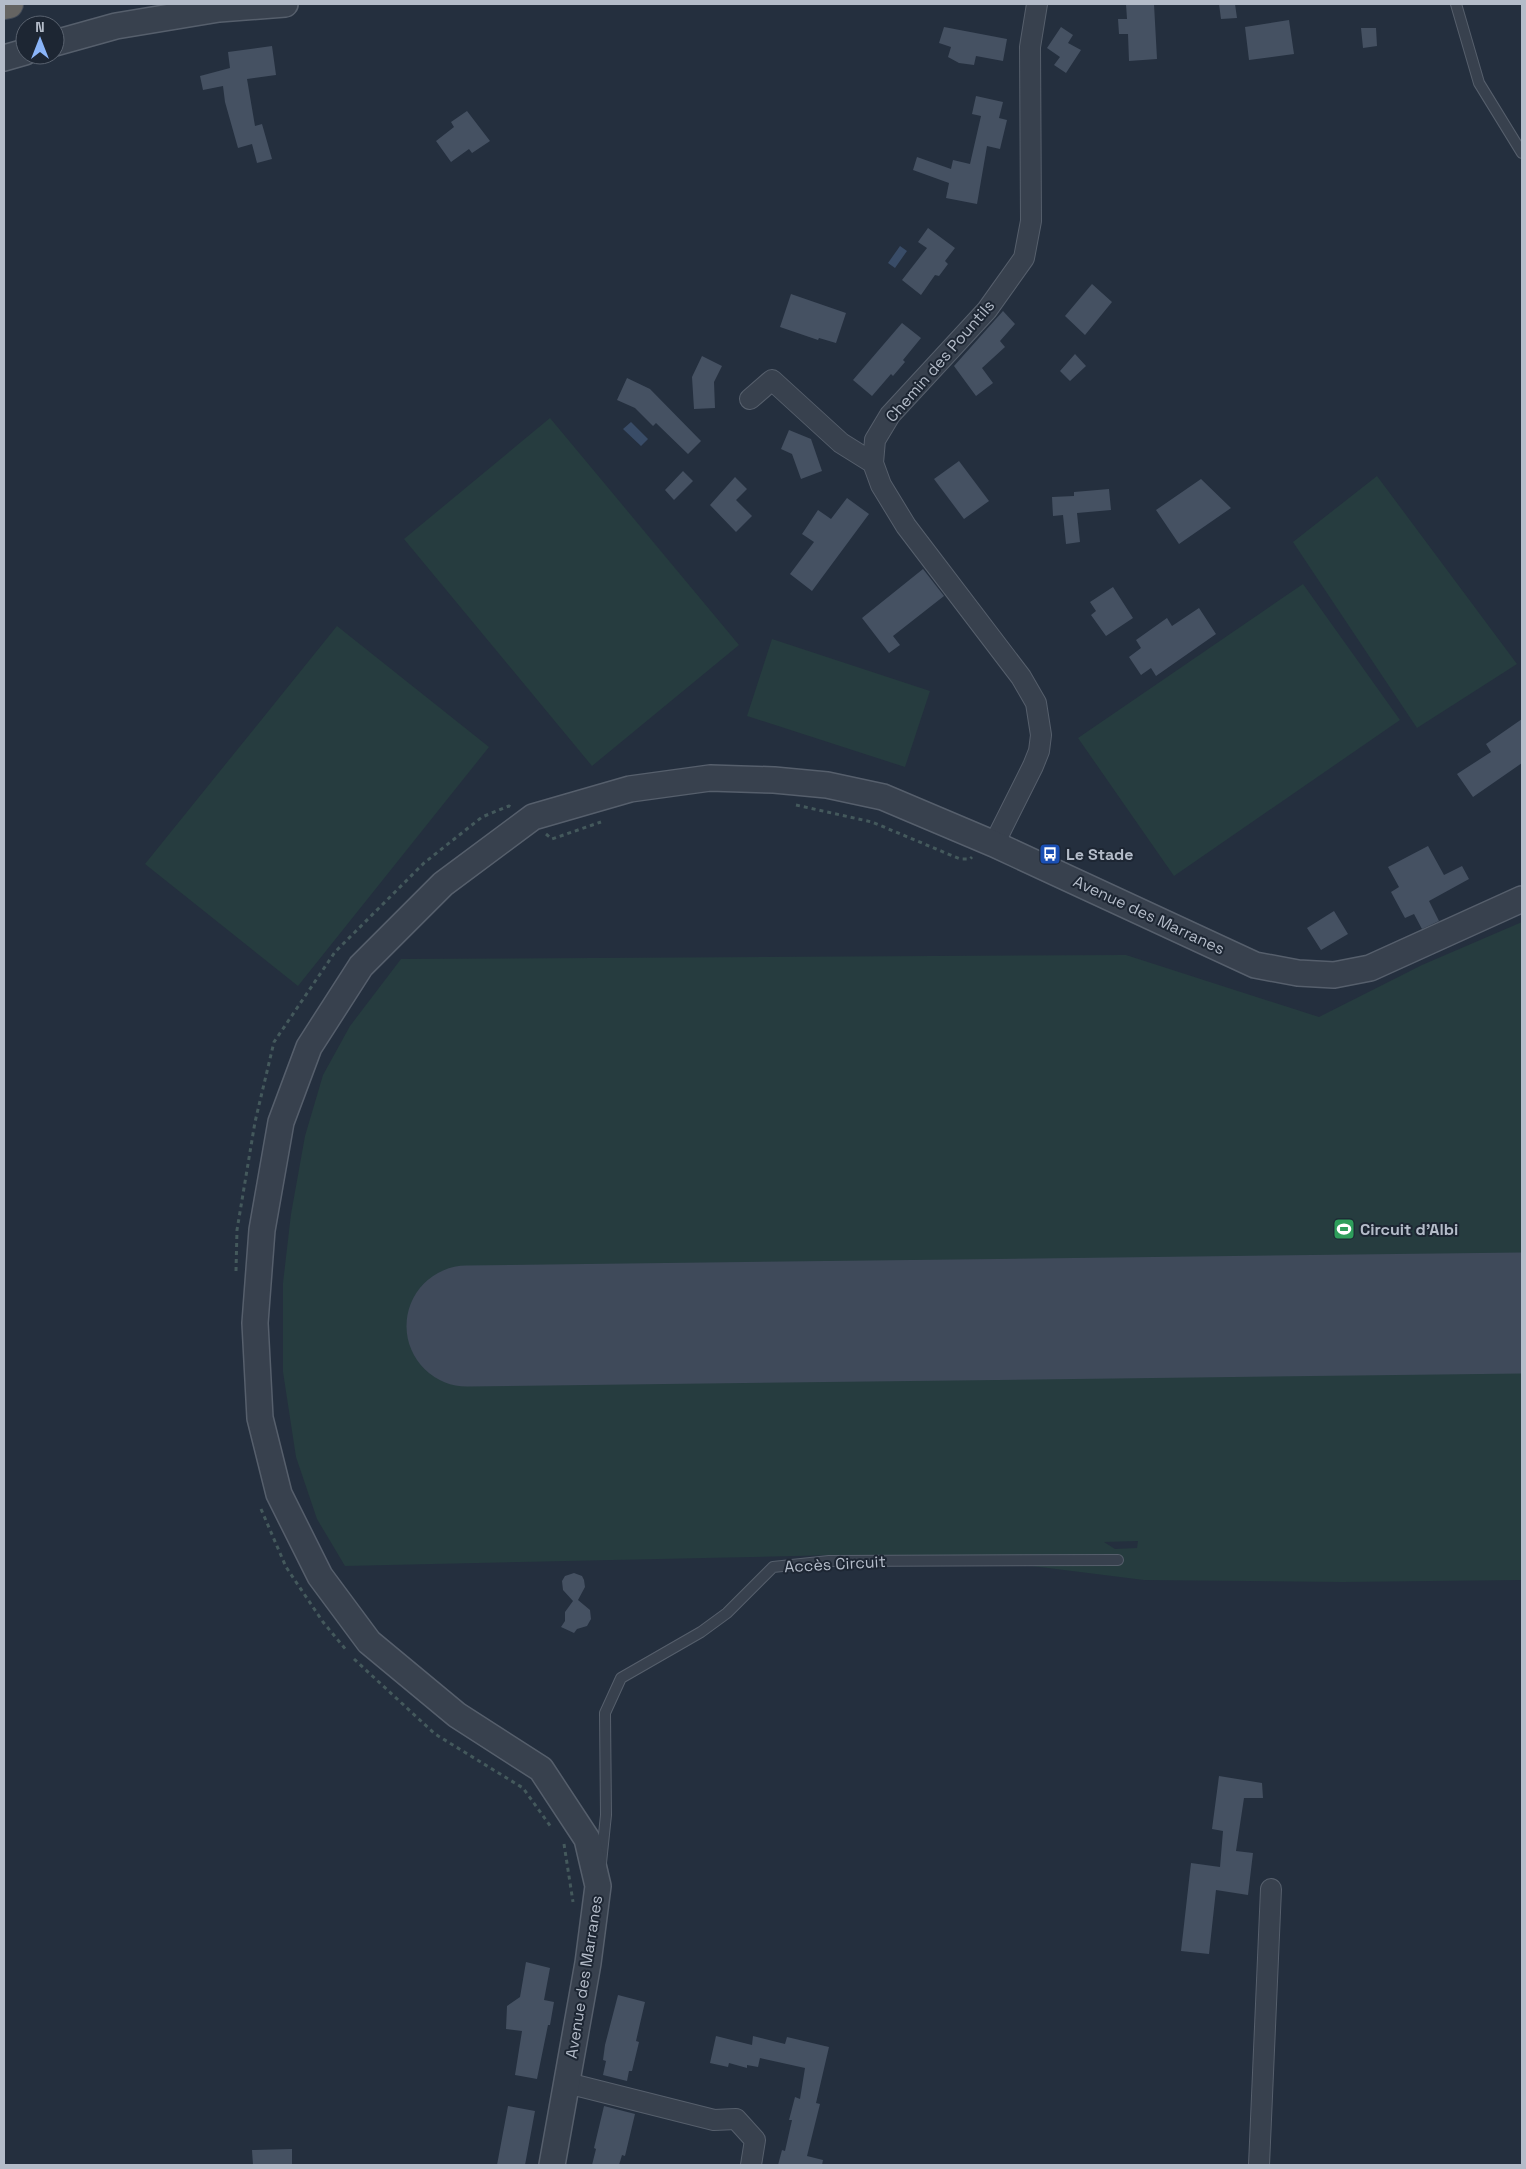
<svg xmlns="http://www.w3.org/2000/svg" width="1526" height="2169" font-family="'Space Grotesk',sans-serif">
	<rect width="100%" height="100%" fill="#242f3e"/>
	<!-- green -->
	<path fill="#263c3f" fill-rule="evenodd" d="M550,418L739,645L592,766L404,539Z
		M1377,476L1517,664L1417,728L1293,542Z
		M1303,584L1400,720L1174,876L1078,738Z
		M337,626L489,747L298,986L145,864Z
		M772,639L930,691L905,767L747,716Z
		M1522,922V1580L1343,1582L1144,1580L1015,1564L838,1565V1555L345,1566L317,1519L296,1457L283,1372V1283L291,1214L305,1136L323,1075L350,1026L401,959L1126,955L1319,1017L1422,965ZM1153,1276L1156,1359L467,1367V1281ZM1138,1541L1137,1548L1115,1549L1104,1542Z"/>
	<!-- water -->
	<path fill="#394c67" d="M900,246L907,251L895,268L888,263Z
		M631,422L648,439L641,446L623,429Z"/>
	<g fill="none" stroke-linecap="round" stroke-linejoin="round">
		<!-- runway -->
		<path stroke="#3f4a5a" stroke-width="121" d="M467,1326L1522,1313"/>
	</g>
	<!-- building -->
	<path fill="#455162" d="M1126,4H1154L1157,59L1129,61L1128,34H1119L1118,19H1127Z
		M1219,4H1235L1237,18L1221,19Z
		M1289,20L1294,54L1249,60L1245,27Z
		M944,27L1007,39L1003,61L976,56L974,65L959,63L948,57L951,47L939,43Z
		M1061,27L1073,35L1068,43L1081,50L1066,73L1054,65L1060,57L1047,48Z
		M1361,28H1376L1377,46L1363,48Z
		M272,46L276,75L247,79L255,126L262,124L272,159L257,163L252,144L238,148L225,102L223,86L203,90L200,76L230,68L228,52Z
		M976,96L1003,102L999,118L1007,120L1000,149L987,146L977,204L946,198L949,183L913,170L917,157L951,169L953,160L970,164L981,116L972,114Z
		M467,111L490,141L472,153L469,149L451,162L436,141L454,127L451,122Z
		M928,228L955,248L945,261L948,264L939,276L935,275L921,295L902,280L927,248L918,242Z
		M1092,284L1112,302L1085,335L1065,316Z
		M791,294L846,313L836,343L819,338L818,340L780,327Z
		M1003,311L1015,324L1000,341L1005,347L982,368L993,383L976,396L954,366Z
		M902,323L921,338L903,360L905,362L893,376L891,374L872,396L853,380Z
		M1075,354L1086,366L1070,381L1060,371Z
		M702,356L722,366L714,382L715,408L694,409L692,377Z
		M627,378L650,389L701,441L688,454L656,423L653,426L635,408L617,400Z
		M789,430L811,439L822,471L801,479L792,454L781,449Z
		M959,461L989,501L964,519L934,479Z
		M683,471L693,481L674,500L665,490Z
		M735,477L747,489L736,500L752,516L736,532L710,505Z
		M1201,479L1231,508L1179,544L1156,510Z
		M1109,489L1111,510L1077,513L1080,542L1066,544L1063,515L1053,516L1052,497L1074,496V492Z
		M847,498L869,514L812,591L790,574L814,542L802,534L818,510L831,519Z
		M923,569L944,596L893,636L900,645L889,653L862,618Z
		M1113,587L1133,618L1106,636L1091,615L1096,611L1090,602Z
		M1199,608L1216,634L1156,676L1151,668L1141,675L1129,657L1141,648L1136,640L1167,618L1172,626Z
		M1522,719V763L1473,797L1457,774L1491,752L1486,744Z
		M1428,846L1444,875L1462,866L1469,879L1429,901L1439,921L1422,929L1414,914L1405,918L1391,892L1399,887L1388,867Z
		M1334,911L1348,934L1321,950L1307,928Z
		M574,1573L582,1576L584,1580L585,1587L578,1600L590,1610L591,1619L587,1626L577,1629L574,1633L561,1627L565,1621V1612L573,1601L563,1590L562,1581L565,1576Z
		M1219,1776L1262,1783L1263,1798H1244L1236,1851L1253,1853L1248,1895L1216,1890L1209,1954L1181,1951L1191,1863L1220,1867L1223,1831L1212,1829Z
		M526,1962L550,1968L544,2000L554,2002L550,2025H548L537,2079L515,2075L522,2031L506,2029L507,2006L520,1997Z
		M618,1995L645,2002L636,2041L639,2042L632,2071H629L627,2081L603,2075L606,2061L603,2060L605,2045Z
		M716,2036L752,2045L753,2036L785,2044L787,2037L829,2047L816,2103L820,2104L807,2156L823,2160L822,2165H778L782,2150L785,2151L792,2120H789L795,2097L800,2099L805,2068L760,2058L758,2067L747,2065V2068L729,2063L728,2067L710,2063Z
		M508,2106L535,2111L525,2165H497Z
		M604,2106L635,2114L625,2156L622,2155L619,2165H592L596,2149L594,2148Z
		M292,2149V2165H253L252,2150Z"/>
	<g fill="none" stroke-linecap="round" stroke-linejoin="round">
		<!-- service casing -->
		<g stroke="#565f6c" stroke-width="12">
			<path id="service" d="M1456,4L1479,83L1522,153
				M601,1863L606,1815L605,1713L621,1678L701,1632L727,1613L773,1567L829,1561L1118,1560"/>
		</g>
		<!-- minor casing -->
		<g stroke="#565f6c" stroke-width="22">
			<path id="minor" d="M750,399L772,380L841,443L873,463
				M994,844L1033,766L1039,751L1041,735L1036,703L1021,677L906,526L881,485L873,463L875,440L890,415L987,310L1024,258L1031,221L1030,47L1037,4
				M567,2083L714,2120L736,2119L755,2140L751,2165
				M1259,2165L1271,1889"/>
		</g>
		<!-- tertiary casing -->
		<g stroke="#565f6c" stroke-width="28">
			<path id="tertiary" d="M55,43L116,26L219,9L285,4
				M4,58L25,52
				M552,2165L588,1963L598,1886L587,1839L541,1769L457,1715L369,1642L320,1576L279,1494L260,1418L255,1323L262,1230L281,1122L309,1047L361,966L443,884L533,817L630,789L710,778L774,780L827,785L883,797L994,844L1255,965L1298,973L1334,975L1370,968L1522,899"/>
		</g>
		<!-- trunk casing -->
		<g stroke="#434c59" stroke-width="30">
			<path id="trunk" d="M4,5L9,4"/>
		</g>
		<!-- path -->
		<path stroke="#44595c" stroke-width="3" stroke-dasharray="4 4" stroke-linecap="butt" d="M796,805L872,822L960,859H970L972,857
			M546,834L552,839L601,822
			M236,1271L237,1230L255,1122L274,1042L335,952L424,863L482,817L509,806L512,808
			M261,1509L286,1567L323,1622L347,1651
			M354,1659L435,1734L523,1788L551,1827
			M564,1844L573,1902"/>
		<!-- service -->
		<use href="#service" stroke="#38414e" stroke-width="10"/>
		<!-- minor -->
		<use href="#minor" stroke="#38414e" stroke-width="20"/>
		<!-- tertiary -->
		<use href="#tertiary" stroke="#38414e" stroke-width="25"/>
		<!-- trunk -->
		<use href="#trunk" stroke="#656462" stroke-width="28"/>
	</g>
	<!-- icons -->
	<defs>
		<g id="bus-square" transform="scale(1.125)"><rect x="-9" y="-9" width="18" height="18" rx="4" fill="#1a4fb4" stroke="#1d2633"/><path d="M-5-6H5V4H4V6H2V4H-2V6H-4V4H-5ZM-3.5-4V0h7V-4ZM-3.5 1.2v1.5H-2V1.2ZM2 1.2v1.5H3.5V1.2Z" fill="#fff"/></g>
		<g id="stadium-square" transform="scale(1.125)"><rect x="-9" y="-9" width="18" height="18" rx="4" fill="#2e9e5b" stroke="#1d2633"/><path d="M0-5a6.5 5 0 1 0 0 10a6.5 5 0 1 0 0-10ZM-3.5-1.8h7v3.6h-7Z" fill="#fff"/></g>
	</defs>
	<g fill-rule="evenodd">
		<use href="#bus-square" x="1050" y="854"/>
		<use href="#stadium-square" x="1344" y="1229"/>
	</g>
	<g text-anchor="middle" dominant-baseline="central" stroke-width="4" stroke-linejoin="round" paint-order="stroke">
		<!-- street labels -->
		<g font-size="16" fill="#b4bcc9" stroke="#1d2633">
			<text transform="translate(940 361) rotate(-49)">Chemin des Pountils</text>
			<text transform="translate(1149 915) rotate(25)">Avenue des Marranes</text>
			<text transform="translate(835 1564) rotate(-3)">Accès Circuit</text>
			<text transform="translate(584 1977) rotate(-81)">Avenue des Marranes</text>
		</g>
		<!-- poi labels -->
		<g font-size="16" font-weight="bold" fill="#b4bcc9" stroke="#1d2633" text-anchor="start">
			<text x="1066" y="854">Le Stade</text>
			<text x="1360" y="1229">Circuit d'Albi</text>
		</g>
	</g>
	<!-- border -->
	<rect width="1526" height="2169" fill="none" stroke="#b4bcc9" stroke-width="10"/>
	<!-- north arrow -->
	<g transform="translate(40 40)"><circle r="24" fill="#1d2633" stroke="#59626f"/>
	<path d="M0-4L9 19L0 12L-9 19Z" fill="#8ab4f8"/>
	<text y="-8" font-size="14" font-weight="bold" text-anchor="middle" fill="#b4bcc9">N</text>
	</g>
</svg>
